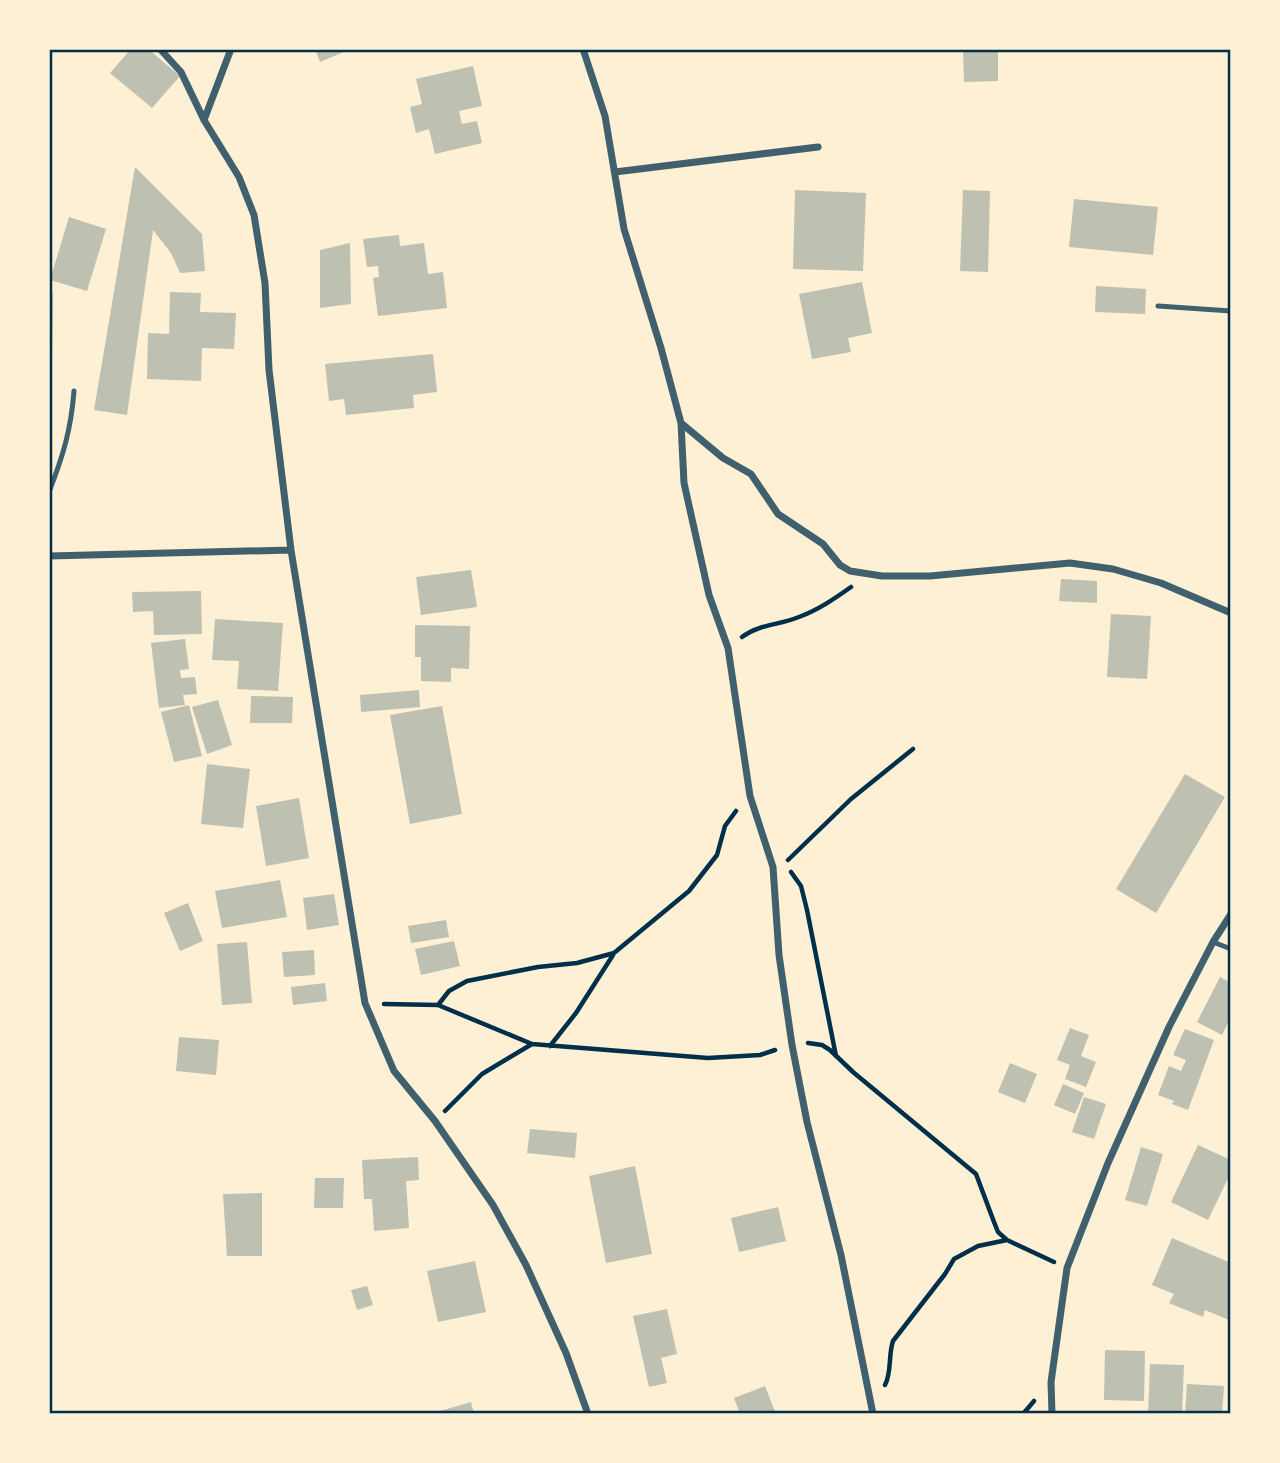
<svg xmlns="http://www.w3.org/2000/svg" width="1280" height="1463" font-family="'Roboto Condensed',sans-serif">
	<rect width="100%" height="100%" fill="#fdf0d5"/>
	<!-- building -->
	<path fill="#bec0b2" d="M131,49H148L180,76L152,108L110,73Z
		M315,49H351L320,62Z
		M963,49H998V81L964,82Z
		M473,66L482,106L459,111L462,124L477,121L482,143L435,154L429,129L416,133L410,107L422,104L416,79Z
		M135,167L202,234L205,271L180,273L171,253L153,230L127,415L94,410Z
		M795,190L866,193L863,271L793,269Z
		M963,190L990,191L988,272L960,271Z
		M1074,199L1158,207L1153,255L1069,247Z
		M69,217L106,229L87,291L50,280Z
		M399,235L400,246L424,243L428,274L443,272L447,308L378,316L373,278L379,277L378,266L367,267L363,239Z
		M350,243L351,304L320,308V250Z
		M862,282L872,333L848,338L851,352L812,359L799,294Z
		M1096,286L1146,289L1145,314L1095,312Z
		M170,292L201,293L200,312L236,313L234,349L202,348L201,381L147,379L148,333L169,334Z
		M49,293H53L52,364H49Z
		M433,354L437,392L413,395L414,408L346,415L344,399L329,401L325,364Z
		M471,570L477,607L421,615L416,577Z
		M1061,579L1097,581V603L1059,601Z
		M201,591L202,634L154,635L153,611L133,612L132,592Z
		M1111,614L1151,616L1147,679L1107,677Z
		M215,619L283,623L278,691L237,689L239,661L212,660Z
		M415,625L470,626L469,669L451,668V682L421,681V657H415Z
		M185,639L189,669L180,670L181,678L195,677L197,694L183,695L185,705L159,708L151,643Z
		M419,690L420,707L361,712L360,695Z
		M251,696L293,697L292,723H250Z
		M218,700L232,745L207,754L192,707Z
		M189,705L202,756L174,762L161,712Z
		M442,706L462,814L410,824L390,715Z
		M207,764L250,769L243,828L201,824Z
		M1185,774L1225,797L1156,913L1116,889Z
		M299,798L309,858L266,866L256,806Z
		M280,880L287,917L222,928L215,891Z
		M334,894L339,925L307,930L303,898Z
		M188,903L203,941L180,951L164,913Z
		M446,920L449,937L411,943L408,926Z
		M454,941L460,966L421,975L415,949Z
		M247,942L252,1003L222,1005L217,944Z
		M314,950L315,975L284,977L282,952Z
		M1220,977L1231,983V1017L1222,1035L1197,1022Z
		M325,983L327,1001L293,1005L291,987Z
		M1070,1028L1089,1035L1081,1056L1096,1062L1086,1087L1065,1079L1070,1065L1057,1060Z
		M1185,1029L1214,1040L1188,1110L1172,1104L1174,1101L1158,1095L1169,1066L1181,1071L1186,1060L1173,1055Z
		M179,1037L219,1040L216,1075L176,1071Z
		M1010,1063L1037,1074L1025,1103L998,1092Z
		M1063,1084L1084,1093L1075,1114L1054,1105Z
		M1084,1097L1106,1104L1094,1139L1072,1132Z
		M530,1129L577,1133L575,1158L527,1153Z
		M1198,1145L1231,1160V1172L1208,1220L1171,1202Z
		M1141,1147L1163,1154L1147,1206L1125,1200Z
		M418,1157L419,1180L406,1181L409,1228L374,1231L372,1199H364L362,1160Z
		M635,1166L652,1254L606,1263L589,1176Z
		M315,1178H344L343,1208H314Z
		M262,1193V1256H227L223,1194Z
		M778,1207L786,1241L739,1252L731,1218Z
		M1172,1238L1231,1263V1314L1229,1320L1205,1310L1203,1317L1169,1303L1174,1294L1152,1285Z
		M475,1261L486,1312L438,1322L427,1271Z
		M367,1286L373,1305L357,1310L351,1290Z
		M667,1309L677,1354L661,1358L667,1383L649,1387L633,1316Z
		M1105,1350L1145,1351L1144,1401L1104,1400Z
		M1150,1364L1184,1365L1182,1414H1148Z
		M1187,1384L1224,1386L1222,1414H1185Z
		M765,1386L776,1414H740L734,1398Z
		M471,1402L474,1414H433V1413Z"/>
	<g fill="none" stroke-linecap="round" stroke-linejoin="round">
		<!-- path -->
		<path stroke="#003049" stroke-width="4.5" d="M742,637C759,624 780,625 799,617C818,610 834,599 851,587
			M788,860L851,799L913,749
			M791,872L801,886L807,910L836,1056
			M384,1004L438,1005L532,1044L708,1058L760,1055L775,1050
			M438,1005L449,991L467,981L538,967L577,963L614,953L689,891L717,855L725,826L736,811
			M808,1043L822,1045L830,1050L853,1072L976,1174L994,1222L998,1232L1007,1240L1054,1262
			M550,1046L576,1013L613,955
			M445,1111L482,1074L532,1044
			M885,1385C892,1372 888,1356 893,1341L945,1274L954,1259L978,1246L1007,1240
			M1023,1414L1034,1401"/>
		<!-- service -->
		<path stroke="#3f606c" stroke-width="5" d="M1158,306L1231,311
			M49,492C63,456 71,430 74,391
			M1213,942L1231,949"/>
		<!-- minor -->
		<path stroke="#3f606c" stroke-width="7" d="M160,49L181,72L204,120L239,177L254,215L265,283L269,370L291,550L365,1003L394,1071L435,1121L493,1205L526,1265L566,1353L588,1414
			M583,49L605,116L624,229L661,348L681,423L684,483L709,595L728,648L750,796L773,867L779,955L792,1045L807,1122L841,1255L873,1414
			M204,120L231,49
			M615,172L818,147
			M681,423L723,458L751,474L778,514L823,544L840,565L850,571L882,576H930L1070,563L1113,569L1161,583L1231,613
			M49,556L291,550
			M1052,1414L1051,1382L1067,1268L1108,1163L1169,1027L1213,942L1231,914"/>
	</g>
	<!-- border -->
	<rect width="1280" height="1463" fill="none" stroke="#fdf0d5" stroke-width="102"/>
	<rect x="51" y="51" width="1178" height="1361" fill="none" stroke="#003049" stroke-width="2.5"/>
</svg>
